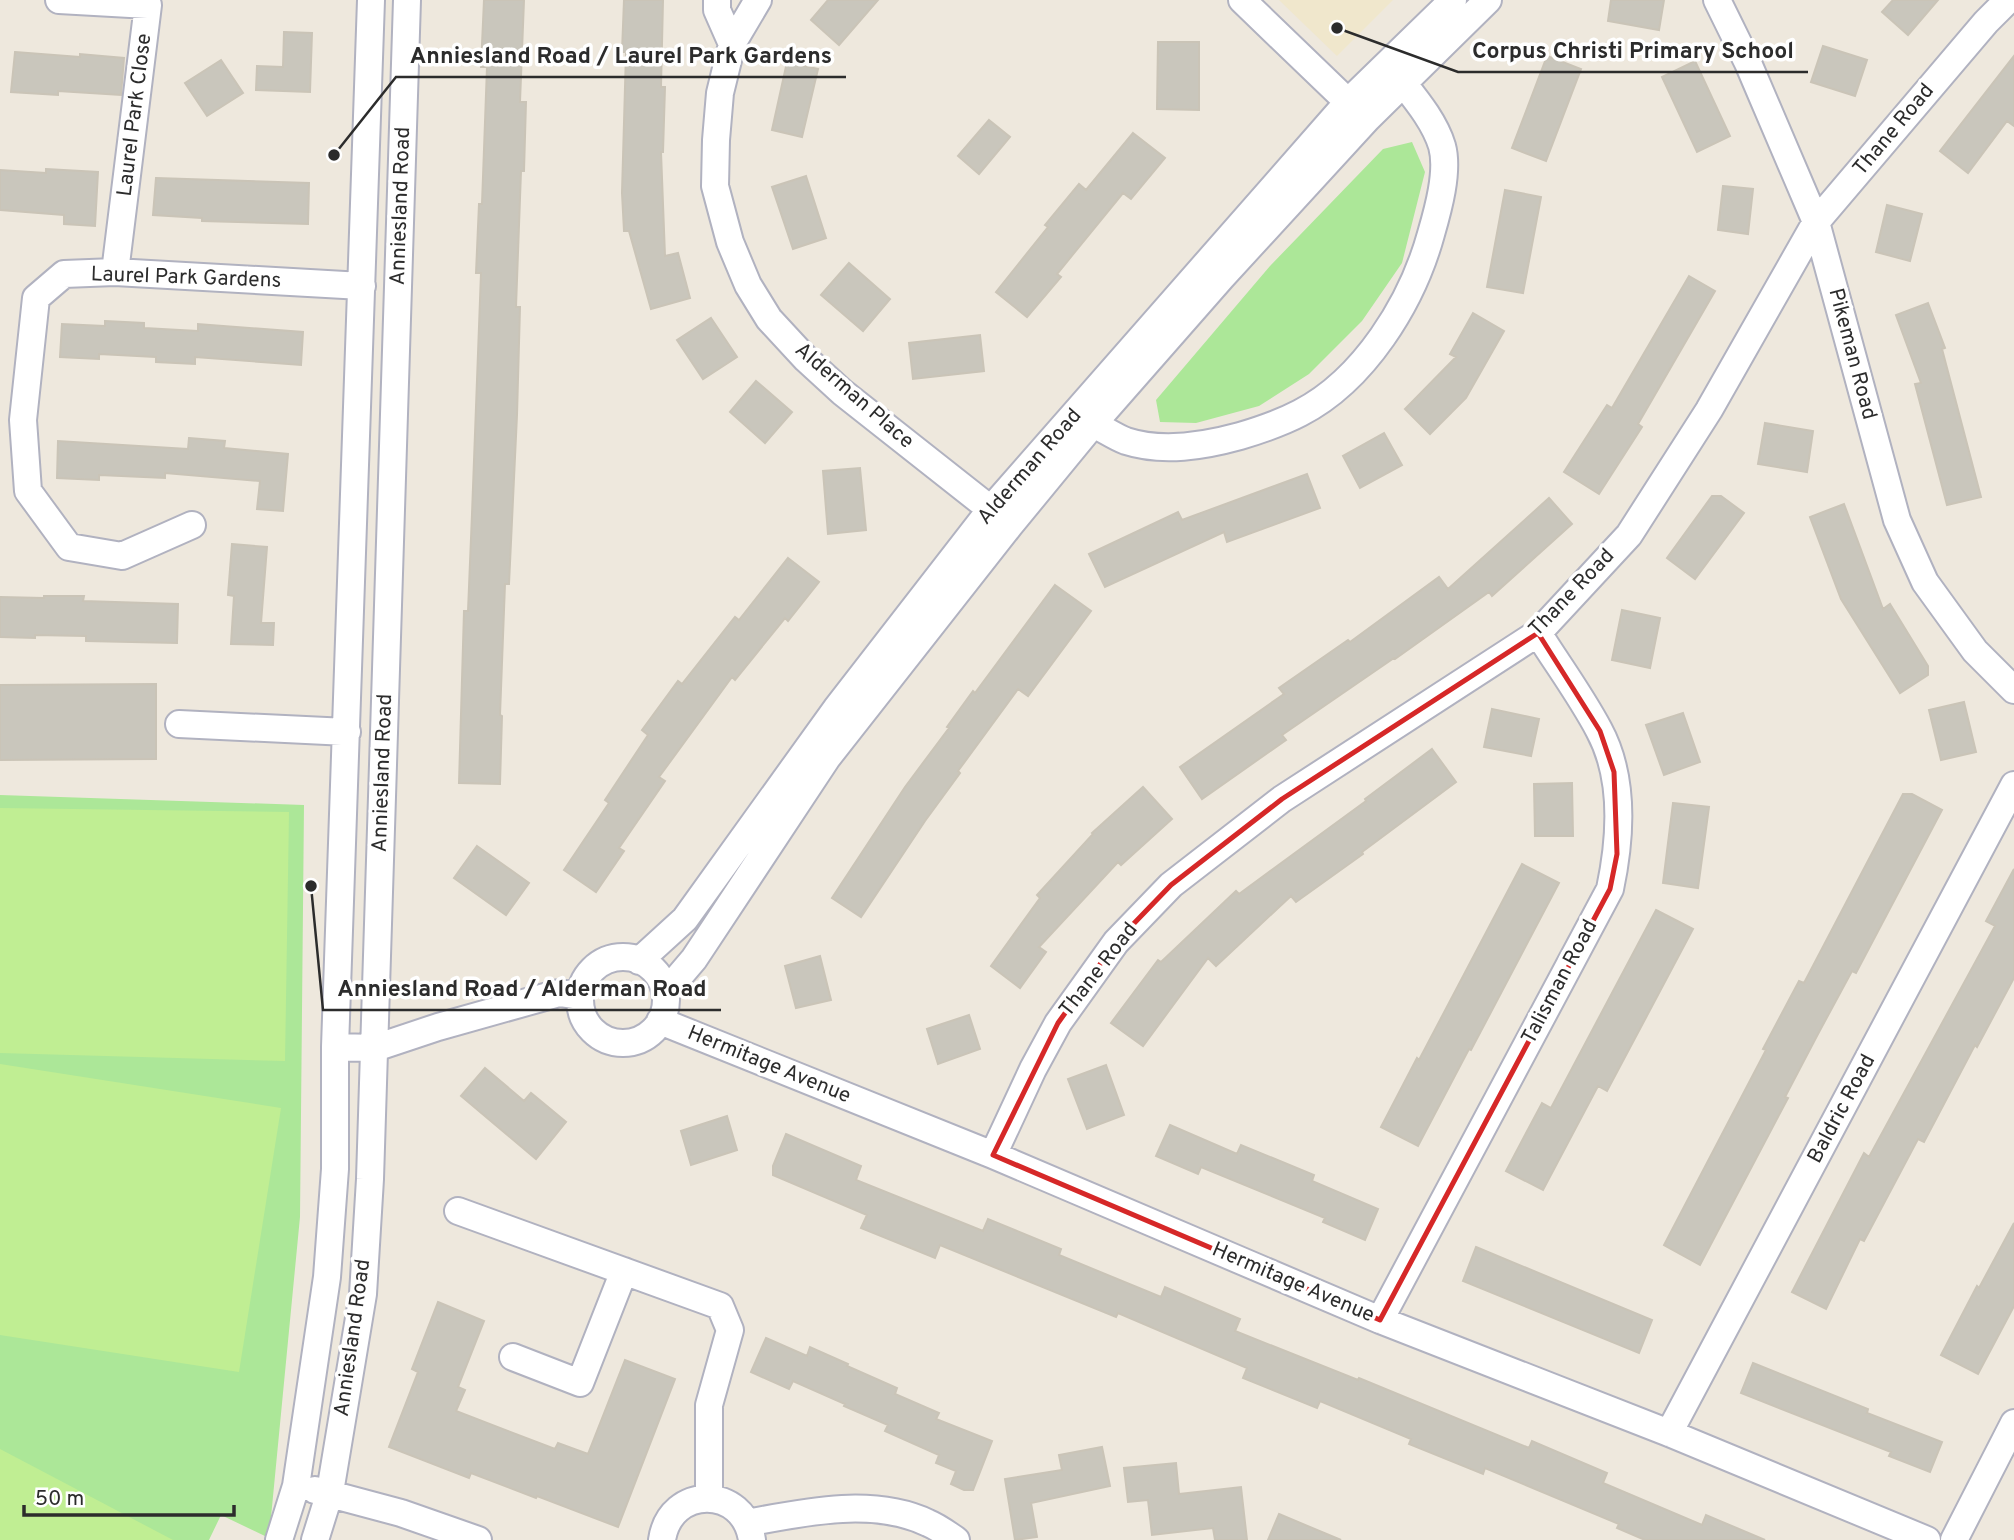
<svg xmlns="http://www.w3.org/2000/svg" width="2014" height="1540" font-family="Overpass,sans-serif">
	<rect width="100%" height="100%" fill="#eee8dd"/>
	<!-- education -->
	<path fill="#f0e7cc" d="M1279,0H1393L1337,56Z"/>
	<!-- green -->
	<path fill="#ace798" d="M1412,142L1425,172L1402,263L1362,321L1309,374L1259,406L1196,423L1160,422L1156,400L1270,266L1383,149Z
		M0,795L304,805L300,1217L269,1538L221,1515L209,1540H0Z"/>
	<!-- pitch -->
	<path fill="#c0ee93" d="M0,808L289,812L285,1061L0,1053Z
		M0,1064L281,1108L239,1372L0,1335Z
		M0,1449L173,1540H0Z"/>
	<!-- building -->
	<path fill="#c9c6bc" stroke="#cac4b7" stroke-width="2" d="M484,0H524L520,102H526L524,171H521L516,307H520L517,415L509,584H505L500,715L502,716L500,784L459,783L464,611H468L472,514L481,273H476L479,204H482L487,67H481Z
		M624,0H663L661,87H665L663,152H661L665,256L678,253L690,298L651,309L629,231H624L622,193L626,52H622Z
		M828,0H878L839,45L811,20Z
		M1611,0H1664L1659,30L1608,21Z
		M1893,0H1938L1908,35L1882,12Z
		M284,32L312,33L310,92L256,90L257,66L283,67Z
		M1158,42H1199V110L1157,109Z
		M1823,46L1867,60L1855,96L1811,82Z
		M15,52L80,57V54L124,58L121,95L58,91V95L11,92Z
		M1547,56L1581,69L1546,161L1512,148Z
		M2014,56V126L2007,121L1968,173L1940,151Z
		M221,60L243,93L207,116L185,83Z
		M1695,61L1730,136L1697,152L1662,77Z
		M787,62L818,69L802,137L772,130Z
		M989,120L1010,137L979,174L958,156Z
		M1133,133L1165,158L1131,199L1123,193L1057,274L1061,277L1027,317L996,292L1048,227L1045,225L1079,184L1086,190Z
		M46,169L98,172L95,226L64,224V215L0,210V170L46,173Z
		M806,176L826,238L793,249L772,187Z
		M156,178L309,183L308,224L202,221V218L153,215Z
		M1723,186L1753,189L1748,234L1718,230Z
		M1505,190L1541,197L1523,293L1487,287Z
		M1887,205L1922,214L1910,261L1876,252Z
		M849,263L890,299L863,331L821,295Z
		M1689,276L1715,291L1638,424L1642,427L1599,494L1564,472L1607,405L1612,408Z
		M1928,303L1945,348L1942,349L1981,497L1947,505L1915,384L1921,383L1896,315Z
		M1473,313L1504,331L1466,398L1430,434L1405,409L1456,357L1450,354Z
		M711,318L737,357L703,379L677,340Z
		M105,321L144,323V328L198,331V324L303,332L301,365L195,357V364L156,362V357L99,354V359L60,357L62,324L105,326Z
		M980,335L984,371L913,379L909,343Z
		M756,381L792,412L765,443L730,412Z
		M1765,423L1813,431L1807,472L1758,464Z
		M1384,433L1402,465L1360,488L1343,456Z
		M189,438L225,441L224,448L288,454L283,511L257,509L260,481L165,473V478L99,475V480L57,478L58,441L188,449Z
		M860,468L866,530L828,534L823,471Z
		M1307,474L1320,508L1227,542L1224,532L1105,587L1089,554L1178,512L1182,520Z
		M1712,496H1721L1744,513L1695,579L1667,558Z
		M1549,498L1572,524L1492,596L1489,592L1395,659L1394,658L1282,735L1286,740L1202,799L1180,767L1284,694L1279,688L1348,640L1350,642L1439,577L1448,589Z
		M1844,504L1883,609L1890,604L1928,666V675L1900,693L1841,599L1810,517Z
		M232,544L267,547L261,623H274L273,645L231,644L234,596L228,595Z
		M788,558L819,582L788,621L785,618L735,680L732,677L659,777L665,781L619,848L624,851L596,892L564,870L609,803L605,800L648,735L642,730L678,681L682,684L735,617L739,620Z
		M1055,585L1091,611L1028,696L1018,689L958,771L960,773L925,821L861,917L832,898L905,787L949,728L947,727L973,691L975,693Z
		M44,596H84L83,601L178,604L177,643L86,641V636L35,635V638L0,637V597L44,598Z
		M1622,610L1660,618L1650,668L1612,660Z
		M156,684V759L0,760V685Z
		M1964,702L1976,752L1941,760L1929,710Z
		M1492,709L1539,719L1531,756L1484,747Z
		M1683,713L1700,762L1664,775L1646,725Z
		M1432,749L1456,782L1362,852L1363,854L1296,902L1291,896L1216,966L1208,958L1143,1046L1111,1023L1158,960L1161,962L1236,891L1239,894L1366,801L1365,799Z
		M1572,783L1573,836H1535L1534,784Z
		M1143,787L1172,819L1121,865L1118,862L1039,947L1046,952L1020,988L991,966L1040,898L1037,895L1093,834L1092,833Z
		M1903,794H1912L1942,810L1856,973L1852,971L1818,1034L1785,1097L1788,1098L1700,1265L1664,1245L1766,1050L1763,1049L1799,981L1804,983Z
		M1673,803L1709,807L1698,888L1663,883Z
		M477,846L529,883L506,915L454,878Z
		M1522,864L1559,883L1471,1050L1469,1049L1418,1146L1381,1127L1417,1058L1419,1060Z
		M2014,869V978L1977,1047L1975,1045L1924,1142L1918,1139L1864,1241L1860,1239L1826,1309L1792,1292L1864,1153L1869,1157L1995,926L1986,921Z
		M1656,910L1693,929L1607,1091L1598,1086L1543,1190L1506,1171L1542,1103L1551,1108Z
		M820,956L831,1000L796,1008L785,966Z
		M969,1015L980,1049L938,1064L927,1029Z
		M1106,1065L1124,1115L1087,1129L1068,1079Z
		M485,1068L524,1101L531,1093L566,1122L536,1159L461,1096Z
		M727,1116L737,1150L691,1165L681,1131Z
		M1170,1125L1237,1154L1241,1145L1314,1175L1312,1181L1378,1209L1365,1240L1323,1222L1325,1218L1201,1167L1198,1174L1156,1156Z
		M786,1134L861,1166L856,1180L983,1231L988,1219L1061,1249L1059,1255L1161,1297L1165,1287L1240,1319L1235,1331L1358,1380L1359,1378L1529,1448L1532,1441L1607,1473L1603,1483L1702,1525L1706,1515L1765,1540H1645L1617,1528L1619,1524L1485,1468L1483,1474L1409,1444L1411,1439L1320,1401L1317,1408L1243,1378L1247,1368L1118,1313L1116,1317L940,1245L935,1258L861,1228L867,1215L773,1175V1166Z
		M2014,1223V1306L1978,1374L1941,1355L1977,1286L1979,1288Z
		M1476,1247L1652,1320L1639,1353L1463,1281Z
		M438,1302L484,1321L458,1387L465,1390L456,1411L555,1449L558,1443L588,1454L625,1360L675,1379L618,1527L537,1496L536,1498L471,1473L469,1478L389,1447L418,1372L412,1369Z
		M766,1338L807,1356L810,1347L848,1364L847,1366L897,1388L895,1394L939,1413L936,1419L992,1441L973,1490H964L951,1484L956,1471L936,1463L939,1455L885,1431L888,1425L844,1406L845,1404L793,1381L789,1389L751,1372Z
		M1753,1363L1868,1409L1867,1413L1942,1442L1930,1472L1889,1456L1891,1452L1741,1393Z
		M1102,1447L1110,1486L1031,1503L1037,1537L1015,1540L1005,1479L1062,1470L1059,1455Z
		M1176,1463L1179,1494L1241,1487L1247,1540H1215L1213,1528L1152,1535L1148,1500L1128,1502L1124,1468Z
		M1279,1514L1341,1540H1268Z"/>
	<g fill="none" stroke-linecap="round" stroke-linejoin="round">
		<!-- minor casing -->
		<g stroke="#b1b2c0" stroke-width="30">
			<path id="minor" d="M59,0L148,5L115,272
				M717,0V10L732,44
				M758,0L732,44L720,93L716,140L715,186L730,242L748,285L769,319L806,359L842,392L1003,519
				M1242,0L1348,102
				M1717,0L1748,63L1816,222L1897,520L1925,582L1975,651L2014,690
				M1093,424C1104,429 1115,437 1126,441C1163,453 1204,446 1240,436C1260,430 1281,423 1300,413C1364,380 1412,303 1431,234C1438,210 1449,171 1442,146C1435,123 1418,102 1403,83
				M192,525L122,556L69,547L28,491L23,420L36,298L64,274L115,272L362,286
				M179,724L347,732
				M580 1000a43 43 0 1 1 86 0a43 43 0 1 1-86 0Z
				M639,961L685,919L836,709L991,509L1348,102L1453,0
				M665,993L694,959L827,758L1010,525L1093,424L1222,277L1367,119L1488,0
				M660,1021L993,1155L1380,1320L1669,1433L1927,1540
				M335,1047L375,1048L438,1027L559,993L580,996
				M993,1155L1033,1069L1058,1023L1116,942L1171,885L1282,799L1538,633L1629,535L1709,410L1816,222L1986,22L2008,0
				M458,1211L720,1306L730,1330L709,1405V1498
				M1380,1320L1610,889C1621,837 1625,778 1599,730C1581,696 1558,665 1538,633
				M513,1357L580,1383L624,1271
				M1669,1433L2014,785
				M315,1490L401,1513L478,1540
				M747,1523C804,1512 874,1497 928,1523C938,1527 947,1534 956,1540
				M279,1540L296,1486L327,1277L335,1169V1047L371,0
				M315,1540L330,1492L363,1294L370,1179L407,0
				M662,1540C670,1485 744,1485 752,1540
				M1954,1540L2014,1423"/>
		</g>
		<!-- minor -->
		<use href="#minor" stroke="#fff" stroke-width="26"/>
	</g>
	<!-- marked area -->
	<path fill="none" stroke="#d62828" stroke-width="5" stroke-linejoin="round" d="M1538,633L1600,731L1614,772L1617,854L1610,889L1380,1320L993,1155L1058,1023L1116,942L1171,885L1282,799Z"/>
	<g text-anchor="middle" dominant-baseline="central" stroke-width="7" stroke-linejoin="round" paint-order="stroke">
		<!-- street labels -->
		<g font-size="21" fill="#2c2c2c" stroke="#fff">
			<text transform="translate(135 115) rotate(-83)">Laurel Park Close</text>
			<text transform="translate(1894 130) rotate(-50)">Thane Road</text>
			<text transform="translate(401 206) rotate(-88)">Anniesland Road</text>
			<text transform="translate(186 278) rotate(2)">Laurel Park Gardens</text>
			<text transform="translate(1852 354) rotate(75)">Pikeman Road</text>
			<text transform="translate(854 396) rotate(41)">Alderman Place</text>
			<text transform="translate(1030 467) rotate(-49)">Alderman Road</text>
			<text transform="translate(1572 593) rotate(-46)">Thane Road</text>
			<text transform="translate(383 773) rotate(-88)">Anniesland Road</text>
			<text transform="translate(1099 970) rotate(-52)">Thane Road</text>
			<text transform="translate(1560 982) rotate(-62)">Talisman Road</text>
			<text transform="translate(769 1065) rotate(22)">Hermitage Avenue</text>
			<text transform="translate(1842 1109) rotate(-62)">Baldric Road</text>
			<text transform="translate(1293 1283) rotate(23)">Hermitage Avenue</text>
			<text transform="translate(353 1338) rotate(-82)">Anniesland Road</text>
		</g>
	</g>
	<!-- callouts -->
	<path fill="none" stroke="#2c2c2c" stroke-width="2.5" d="M1337 28L1458 72H1808M334 155L396 77H846M311 886L323 1010H721"/>
	<g fill="#2c2c2c" stroke="#fff" stroke-width="2.5">
		<circle cx="1337" cy="28" r="7"/>
		<circle cx="334" cy="155" r="7"/>
		<circle cx="311" cy="886" r="7"/>
	</g>
	<g font-size="23" text-anchor="middle" font-weight="bold" fill="#2c2c2c" stroke="#fff" stroke-width="7" stroke-linejoin="round" paint-order="stroke">
		<text x="1633" y="58">Corpus Christi Primary School</text>
		<text x="621" y="63">Anniesland Road / Laurel Park Gardens</text>
		<text x="522" y="996">Anniesland Road / Alderman Road</text>
	</g>
	<!-- scale -->
	<path d="M24 1505v10h210v-10" fill="none" stroke="#2c2c2c" stroke-width="3.5"/>
	<text x="35" y="1505" font-size="21" fill="#2c2c2c" stroke="#ffffff" stroke-width="5" paint-order="stroke">50 m</text>
</svg>
